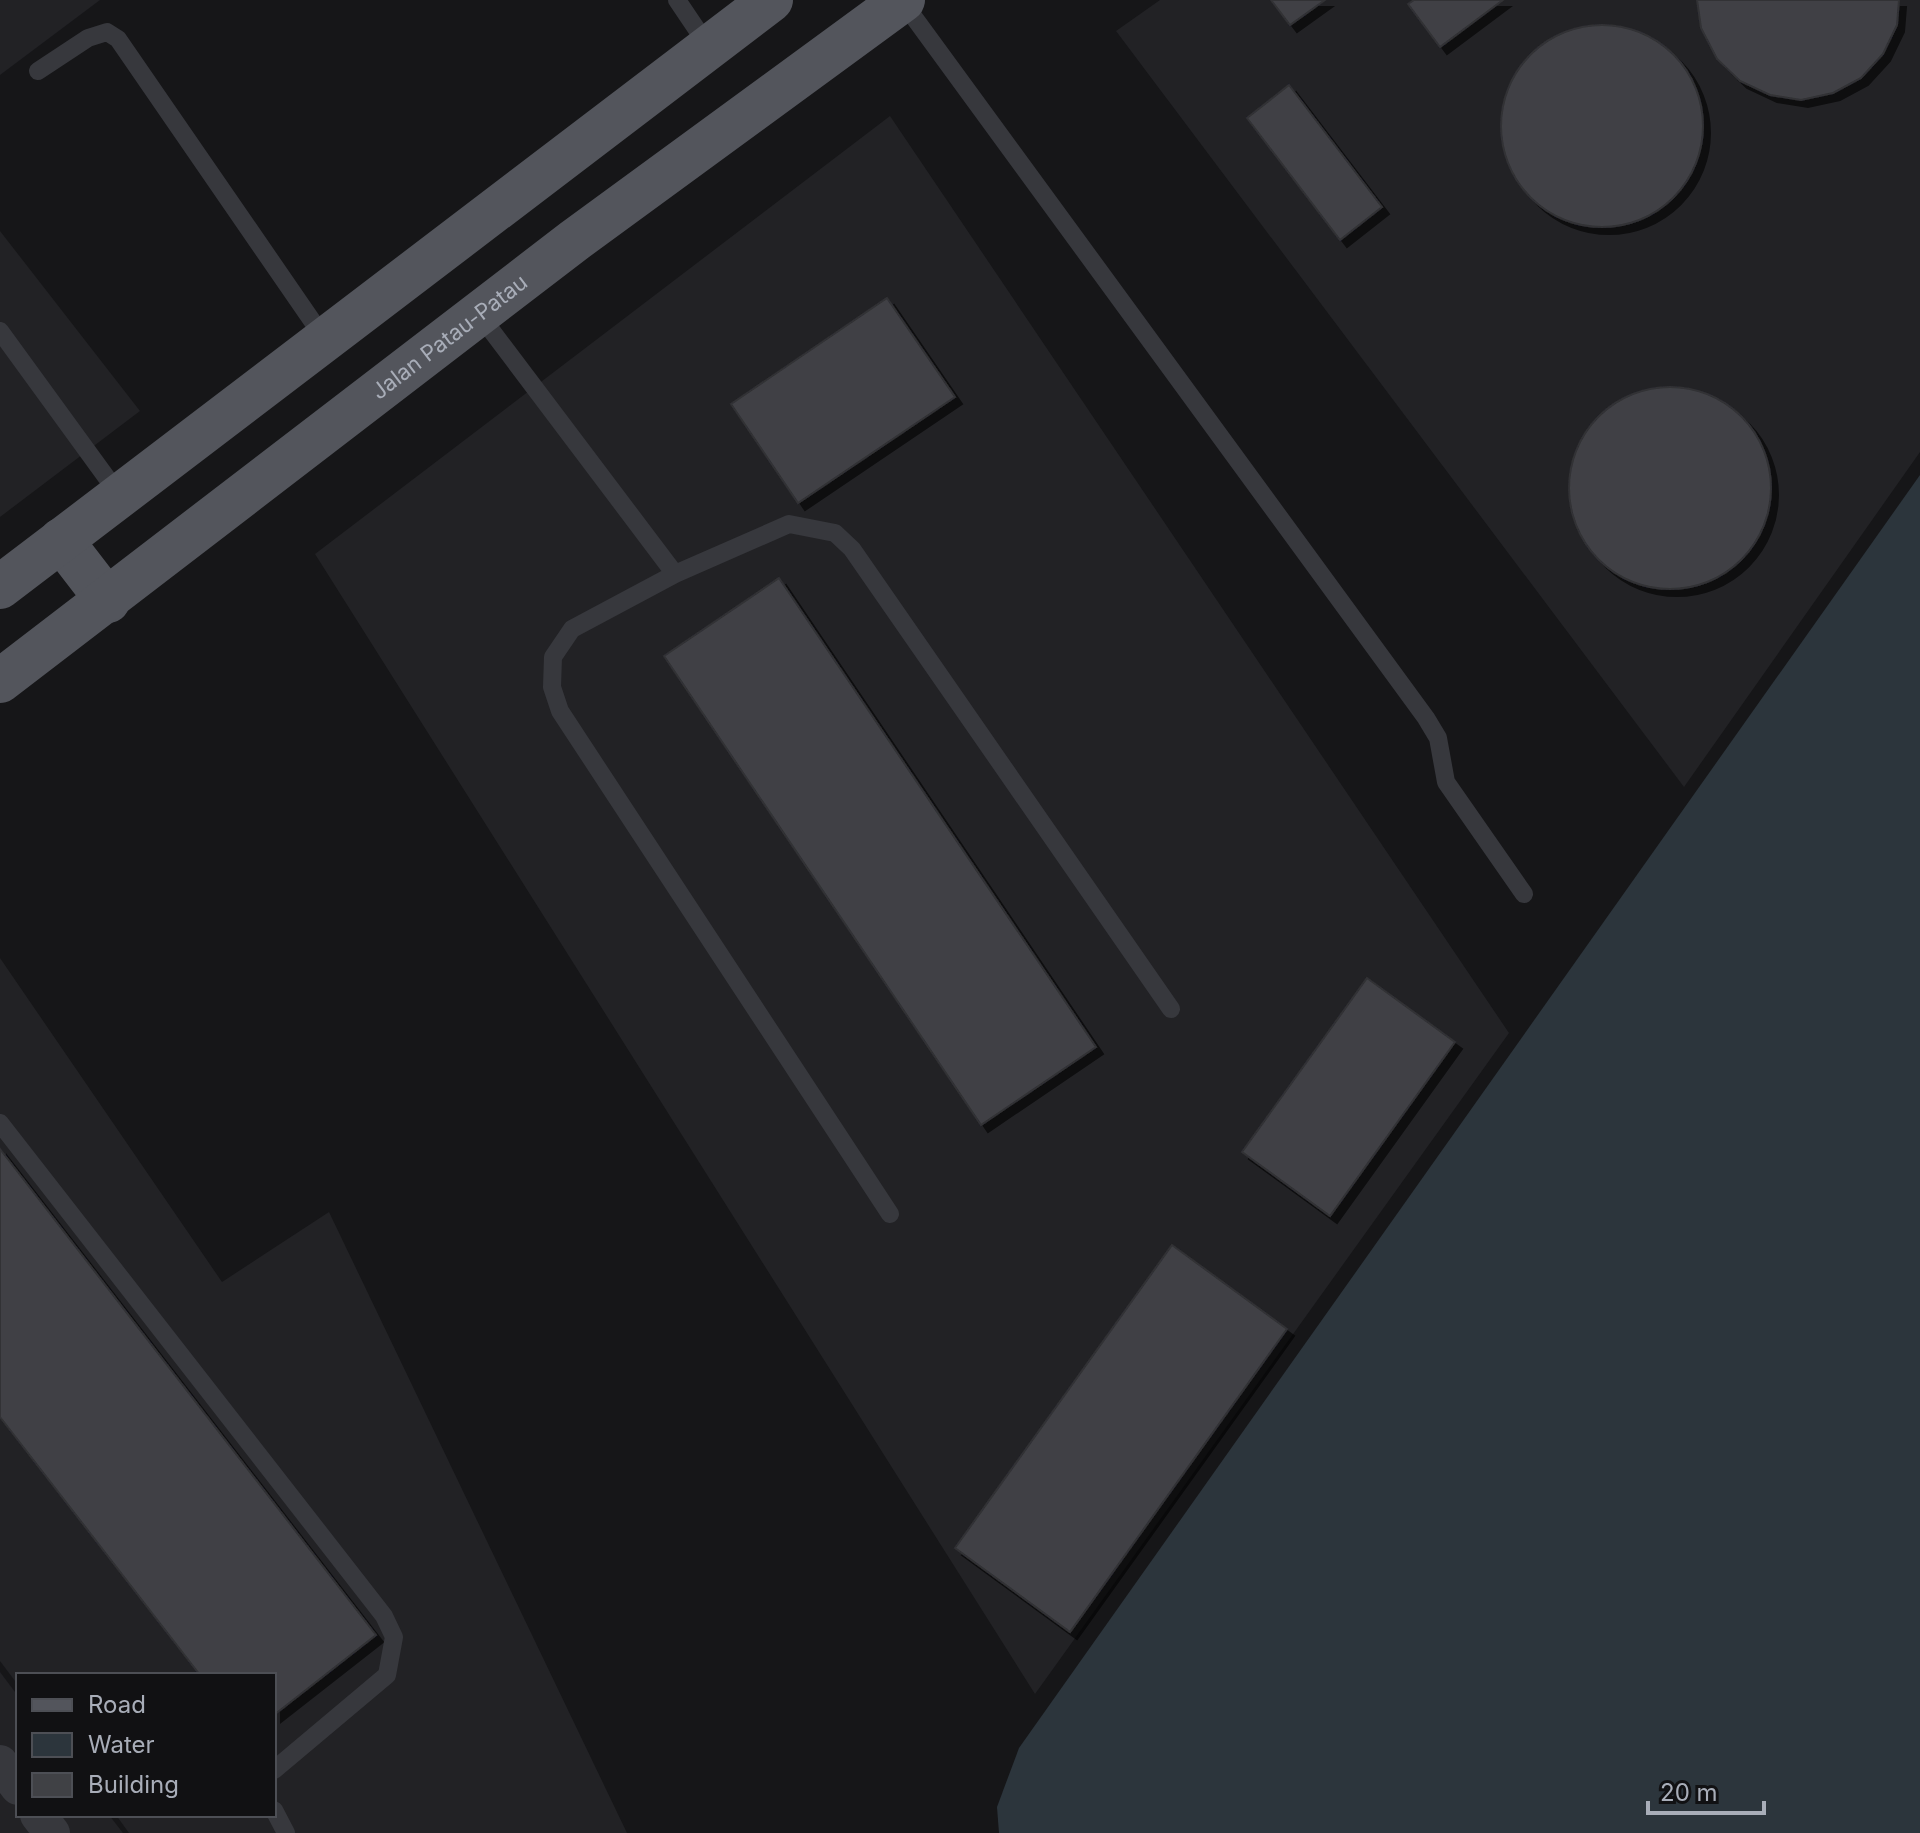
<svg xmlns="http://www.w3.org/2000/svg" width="1920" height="1833" font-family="Inter,sans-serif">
	<defs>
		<filter id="shadow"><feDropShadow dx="7" dy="7" stdDeviation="0" flood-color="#0009"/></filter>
	</defs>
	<rect width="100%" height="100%" fill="#161618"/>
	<!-- built -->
	<path fill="#222225" d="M0,0H100L0,75Z
		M1160,0H1920V452L1684,787L1116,31Z
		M890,116L1509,1033L1035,1694L315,554Z
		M0,231L140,411L0,517Z
		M0,958L222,1282L329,1212L627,1833H129L116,1815H274V1675H18V1685L0,1661Z
		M0,1672L18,1696V1815H109L123,1833H0Z"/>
	<!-- water -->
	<path fill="#2c353c" d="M1920,475V1833H999L997,1807L1019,1748Z"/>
	<!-- building -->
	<path fill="#404145" stroke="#303034" stroke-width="2" filter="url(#shadow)" d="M1271,0H1325L1290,25Z
		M1414,0H1503L1440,47L1408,4Z
		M1697,0H1899L1897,25L1883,54L1861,78L1833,93L1801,100L1770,95L1740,81L1717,59L1701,28Z
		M1501 126a101 101 0 1 1 202 0a101 101 0 1 1-202 0Z
		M1289,85L1382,207L1340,240L1247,118Z
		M887,298L955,397L798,503L731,404Z
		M1569 488a101 101 0 1 1 202 0a101 101 0 1 1-202 0Z
		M779,578L1096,1047L981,1125L664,656Z
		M1367,978L1455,1042L1330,1216L1242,1152Z
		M0,1149L376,1635L274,1715V1675H200L0,1417Z
		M1172,1245L1287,1329L1070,1632L955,1548Z"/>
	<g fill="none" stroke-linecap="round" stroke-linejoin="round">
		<!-- service -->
		<path stroke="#37383d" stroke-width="18" d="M677,0L708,46
			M902,1L1426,718L1438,738L1446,782L1524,894
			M38,71L88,38L107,32L118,39L326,341
			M479,314L675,574
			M0,331L120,496
			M0,1123L384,1616L394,1637L387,1675L274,1770
			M890,1214L560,711L552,687L553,657L572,629L675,574L789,524L835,533L852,549L1171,1009
			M274,1810L286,1833"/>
		<!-- minor -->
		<path stroke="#37383d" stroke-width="36" d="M0,1763L18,1787
			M38,1815L52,1833"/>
		<!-- primary -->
		<g stroke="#53555c" stroke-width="44">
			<path d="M61,540L108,601"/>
			<path d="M0,587L771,0"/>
			<path id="s1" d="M0,681L575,240L903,0"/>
		</g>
	</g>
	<g text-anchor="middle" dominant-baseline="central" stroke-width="6" stroke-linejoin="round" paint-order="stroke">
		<!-- street labels -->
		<g font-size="22" fill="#a8adb8" stroke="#111113">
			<text stroke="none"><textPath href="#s1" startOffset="566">Jalan Patau-Patau</textPath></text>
		</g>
	</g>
	<!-- legend -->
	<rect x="16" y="1673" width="260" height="144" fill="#111113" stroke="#4d4f55" stroke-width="2"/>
	<rect x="32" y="1699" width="40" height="12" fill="#53555c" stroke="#4d4f55" stroke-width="2"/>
	<text x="88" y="1713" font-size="24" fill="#a8adb8">Road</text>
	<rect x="32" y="1733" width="40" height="24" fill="#2c353c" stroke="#4d4f55" stroke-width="2"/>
	<text x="88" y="1753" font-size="24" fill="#a8adb8">Water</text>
	<rect x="32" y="1773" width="40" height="24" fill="#404145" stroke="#4d4f55" stroke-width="2"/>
	<text x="88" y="1793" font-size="24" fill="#a8adb8">Building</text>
	<!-- scale -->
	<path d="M1648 1801v12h116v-12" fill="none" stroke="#a8adb8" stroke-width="4"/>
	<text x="1660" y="1801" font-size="24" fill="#a8adb8" stroke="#111113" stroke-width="6" paint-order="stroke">20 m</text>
</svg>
